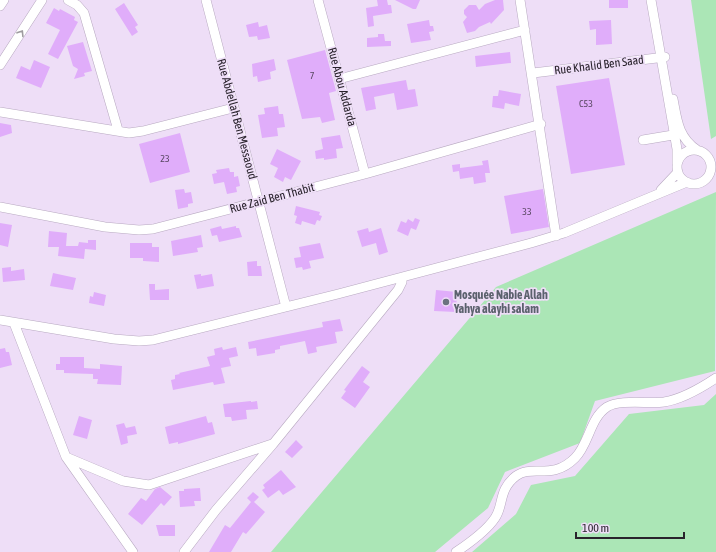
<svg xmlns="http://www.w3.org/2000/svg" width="716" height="552" font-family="'Asap Condensed',sans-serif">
	<rect width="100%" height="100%" fill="#eedef7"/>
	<!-- green -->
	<path fill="#abe6b6" d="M691,0H716V136L711,139Z
		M716,192L715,371L595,401L580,443L505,472L488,508L435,552H271L496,287Z
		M716,394V552H472L516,514L531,485L575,476L629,414L704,405Z"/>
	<!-- building -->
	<path fill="#e0adfa" d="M377,0H387L388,5H391L392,13L373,16L374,26L368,27L366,8L378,6Z
		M395,0H420L416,9H413Z
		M495,0H503L504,10L491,24L490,22L479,27L475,31L467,33L463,22L467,17L464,14V10L469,5H476L479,10L485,4Z
		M609,0H628V8H609Z
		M124,3L138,25L135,27L138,32L132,36L115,9Z
		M54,8L59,11L60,9L75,17L74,20L78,22L58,59L48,54L60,30L46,23Z
		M429,20L430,26H433L434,31L429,32L431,40L411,43L407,24Z
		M611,20L612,44L596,45V29L590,30L589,21Z
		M258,22L259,27L267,25L270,38L258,40L257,36L249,37L246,25Z
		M378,34H384L385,41H391V46L367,47V38L378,37Z
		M83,42L92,71L84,73L85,76L74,79L78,69L73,66L67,46Z
		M325,50L336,91L329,93L335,120L322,123L320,117L302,119L287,60Z
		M510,52L511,63L476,67L475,56Z
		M274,59L276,70L270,72L271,79L258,82L257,76L253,77L252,64Z
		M34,60L50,67L41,88L16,78L21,66L30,70Z
		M609,78L625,165L571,174L556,86Z
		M406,80L408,90L415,89L418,106L397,110L394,93L374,97L376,109L366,111L361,88Z
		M499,90L521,94L519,106L505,103L504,109L492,107L493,96H498Z
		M278,106L279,114H283L285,127L277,128L278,136L262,138L258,115L265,114L264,108Z
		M0,123L11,125L12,133L0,137Z
		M180,133L190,172L150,183L139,144Z
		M340,135L343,148L336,149L337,158L324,160V158L316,159L315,151L323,149L321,138Z
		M277,149L301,161L291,180L285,177L283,182L274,177L278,168L270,164Z
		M488,160L490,173H485L486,182L474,184L473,177L460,179L459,171L453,172L452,165L460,164V168L483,165L482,161Z
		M229,168L230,172H234V177L238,176L240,186L236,187L237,192L227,194L224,182L214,184L212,174L217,173L216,170Z
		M184,189L185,193L191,192L193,203L188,204V207L178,209L175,190Z
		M543,189L549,227L511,234L504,196Z
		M296,206L320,212L319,215L322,216L320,221L317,220L315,225L302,221L301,225L295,223L297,216L294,215Z
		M415,218L420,220L416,230L411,228L408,236L397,231L401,221L406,223L408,219L413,222Z
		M0,223L12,225L8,247L0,245Z
		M221,226L222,229L236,226V228H239L242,237L219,242L217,235L212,236L210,229Z
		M368,228L369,232L381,228L388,252L379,255L376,243L362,247L357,231Z
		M49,231L67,233L66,246H78L79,242L88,243V240H96V250L85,249L84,259L58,256L59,247H48Z
		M201,235L203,247L197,248L198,252L173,256L171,241Z
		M130,243H152V247H159V262L143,261V258H130Z
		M320,243L324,258L309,261L311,268L303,270L302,267L296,268L294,258L301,257L299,247Z
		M257,261V266H261L262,276H248L247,262Z
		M11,267V271L24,269L25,280L3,282L2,268Z
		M53,273L76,278L73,290L50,286Z
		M201,274V276L212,274L214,286L197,289L194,275Z
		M149,284H155V290L169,289V300H150Z
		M436,290L457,292L456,312L434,311Z
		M94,292L106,295L104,306L89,303L90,296L93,297Z
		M340,319L343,331L335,332L337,343L316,347L317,352L308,354L305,341L280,346V349L275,350V353L257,356L256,348L249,349L248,342L323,327L322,322Z
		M222,347L223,350L236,347L238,356L229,358L231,366L221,368L225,383L214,385L213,382L173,390L171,380L175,379V375L180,374L179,373L210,366L207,357L215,355L214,349Z
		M5,348L6,352H9L12,365L0,368V349Z
		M60,357H84V368L100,369V364L122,366L121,385L97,384L98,379H93V374L64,373V370H56V364H60Z
		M362,366L370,372L363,382L370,387L355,408L341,398L346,391L344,390Z
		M251,401V402L257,401L258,409L246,410L247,419L232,421L231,417H225L223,404Z
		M79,416L92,420L87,439L73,435Z
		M206,416L208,423L212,422L215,434L178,444V442L169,444L165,427Z
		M124,423L126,428L135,426L137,434L127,436L128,443L121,445L116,425Z
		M296,440L303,447L292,458L285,452Z
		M281,470L296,487L283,495L279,490L268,498L262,490L265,488L263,485Z
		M160,487L172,497L164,506L161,503L142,525L128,514L141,498L146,501L155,489Z
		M200,488L201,501H194L195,506L180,507L179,491H184V489Z
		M253,492L259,497L254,502L265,512L246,534L243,532L231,552H209L225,525L230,528L251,502L247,498Z
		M156,525H175V536H159Z"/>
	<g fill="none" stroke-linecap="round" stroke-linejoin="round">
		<!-- minor casing -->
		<g stroke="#b8a9c1" stroke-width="10">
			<path id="minor" d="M68,0L77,5L84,13L118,130
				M206,0L286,307
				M318,0L365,174
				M520,0L556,236
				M651,0L677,149V164
				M0,6L4,0
				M0,65L42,0
				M533,73L665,57
				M339,79L525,30
				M673,99C677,120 678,137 697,150
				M0,112L129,133L143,131L233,108
				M643,140L673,135
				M677 167a17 17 0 1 1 34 0a17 17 0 1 1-34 0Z
				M661,190L678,172
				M0,207L105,227L139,230L153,229L365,174L541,124
				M0,320L114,339L139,341L153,340L338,294L531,243L564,233L687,182
				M14,323L66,457L133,552
				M66,457L123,481L149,485L272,444
				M184,552L216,510L273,444L398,290L402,282V277
				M456,552C468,544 487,530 495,518C504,505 498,490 516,476C532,464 552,481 575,458C589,444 590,418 607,407C620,399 648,404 664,402C683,399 701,388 716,378"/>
		</g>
		<!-- minor -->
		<use href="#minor" stroke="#fff" stroke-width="9"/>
	</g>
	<!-- one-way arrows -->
	<defs><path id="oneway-chevron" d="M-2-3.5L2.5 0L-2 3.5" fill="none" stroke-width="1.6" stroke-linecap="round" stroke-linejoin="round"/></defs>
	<use stroke="#9f9ca0" href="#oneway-chevron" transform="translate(21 33) rotate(-58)"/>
	<!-- markers -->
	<circle fill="#6b7280" stroke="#eedef7" stroke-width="1.5" cx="446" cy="302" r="4"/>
	<g text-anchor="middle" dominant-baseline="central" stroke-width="3.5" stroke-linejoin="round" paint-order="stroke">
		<!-- number labels -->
		<g font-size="10" fill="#574660">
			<text x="312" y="75">7</text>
			<text x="586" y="103">C53</text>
			<text x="165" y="158">23</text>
			<text x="527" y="211">33</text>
		</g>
		<!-- street labels -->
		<g font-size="12" fill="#29232c" stroke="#eedef7">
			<text transform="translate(599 65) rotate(-7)">Rue Khalid Ben Saad</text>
			<text transform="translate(342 87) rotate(75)">Rue Abou Addarda</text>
			<text transform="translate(237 119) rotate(75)">Rue Abdellah Ben Messaoud</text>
			<text transform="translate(272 198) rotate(-15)">Rue Zaid Ben Thabit</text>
		</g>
		<!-- worship labels -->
		<g font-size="12" font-weight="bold" fill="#5b616d" stroke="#eedef7" text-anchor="start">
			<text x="454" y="295">Mosquée Nabie Allah<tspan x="454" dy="14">Yahya alayhi salam</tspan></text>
		</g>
	</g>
	<!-- scale -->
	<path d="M576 532v6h108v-6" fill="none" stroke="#29232c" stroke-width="2"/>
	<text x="582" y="532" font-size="12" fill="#29232c" stroke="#eedef7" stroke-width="3" paint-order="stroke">100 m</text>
</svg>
